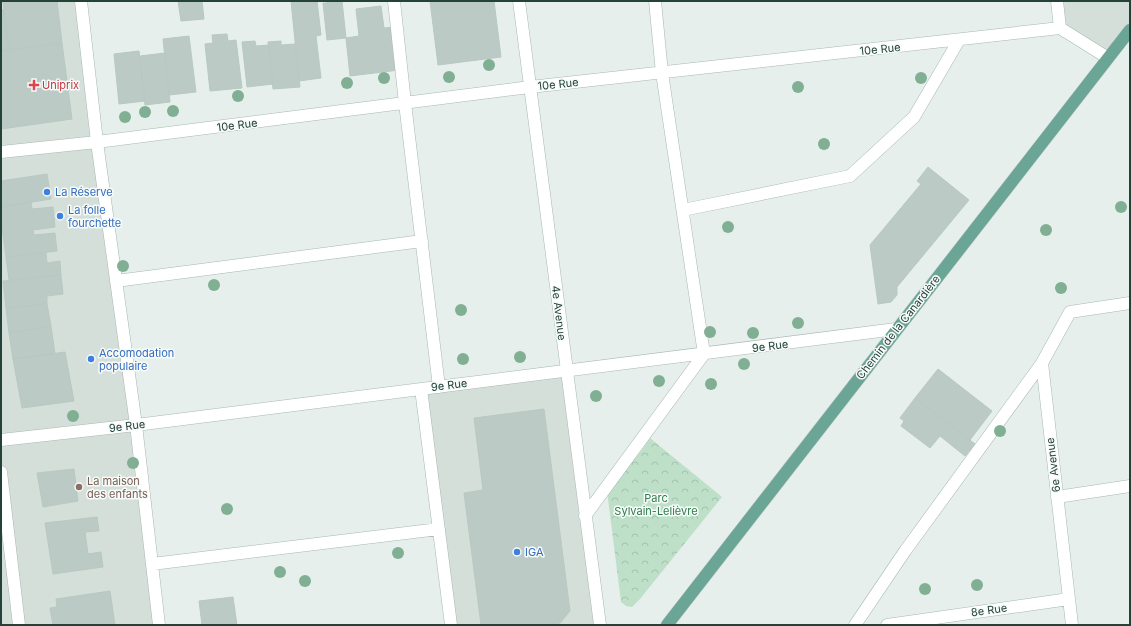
<svg xmlns="http://www.w3.org/2000/svg" width="1131" height="626" font-family="Inter,sans-serif">
	<defs>
		<pattern id="park-crowns" width="20" height="18" patternUnits="userSpaceOnUse"><rect width="20" height="18" fill="#bfe0c8"/><path d="M2 6a3 3 0 1 1 6 0M12 15a3 3 0 1 1 6 0" fill="none" stroke="#a4c1ad"/></pattern>
	</defs>
	<rect width="100%" height="100%" fill="#e6efeb"/>
	<!-- built -->
	<path fill="#d4dfda" d="M1,1H81L159,625H1Z
		M1057,1H1130V30L1108,58L1060,28Z
		M566,371L600,625H452L421,389Z"/>
	<!-- park -->
	<path fill="url(#park-crowns)" d="M650,438L722,497L640,599L632,607L626,606L621,602L607,491L642,450Z"/>
	<!-- building -->
	<path fill="#bbcac4" stroke="#b8c9c2" d="M3,1H57L62,43L9,50Z
		M178,1H202L204,19L181,21Z
		M291,1H317L321,35L316,36L321,78L299,81Z
		M327,1H342L346,38L327,40L323,3H327Z
		M430,1H494L501,57L438,65Z
		M381,6L384,28L395,27L399,70L350,76L346,38L359,36L356,9Z
		M4,9L9,50L1,51V10Z
		M227,34L228,41L236,40L242,88L210,91L205,44L213,43L212,35Z
		M189,36L196,92L169,95L163,39Z
		M255,41L256,46L269,45L273,84L247,87L242,42Z
		M281,41V45L295,44L300,87L273,89L268,42Z
		M62,43L72,119L1,129V51Z
		M139,51L145,101L119,104L114,54Z
		M165,53L170,102L145,105L140,56Z
		M928,167L969,200L897,287V295L891,302L878,304L870,245L921,184L917,181Z
		M47,174L51,199L1,207V181Z
		M31,202L32,209L53,207L55,227L33,230L34,235L55,233L57,251L6,257L1,220V207Z
		M46,252L47,263L60,261L61,275L9,280L6,257Z
		M61,275L63,294L47,296V304L6,308L3,281Z
		M47,304L51,326L9,333L6,308Z
		M51,326L55,354L13,359L9,333Z
		M65,352L74,401L22,408L13,359Z
		M938,369L992,411L970,440L915,398Z
		M915,398L975,444L965,456L940,436L930,448L901,426L904,421L900,418Z
		M544,409L570,611L560,623L546,625H481L464,493L483,490L474,418Z
		M74,469L78,501L43,507L37,473Z
		M97,517L99,531L85,532L88,554L101,552L103,567L53,574L45,523Z
		M110,591L115,625H53L50,608L57,607L56,599Z
		M233,597L237,625H202L199,601Z"/>
	<g fill="none" stroke-linecap="round" stroke-linejoin="round">
		<!-- minor casing -->
		<g stroke="#a8b8b2" stroke-width="13">
			<path id="minor" d="M81,1L97,142L136,425L159,625
				M394,1L405,103L439,387
				M519,1L600,625
				M1057,1L1060,28L1066,32
				M1,152L97,142L530,87L1060,28L1108,58
				M683,210L850,176L914,117L959,40
				M116,281L422,241
				M421,389L451,625
				M1,440L136,425L896,329
				M1,472L19,625
				M1057,497L1130,486
				M585,516L704,354L662,73L655,1
				M152,564L439,529
				M855,625L905,551L1042,363
				M887,625L1069,599
				M1072,625L1042,363L1070,312L1130,303"/>
		</g>
		<!-- major casing -->
		<g stroke="#c2cac8" stroke-width="13">
			<path id="major" d="M667,625L1130,30"/>
		</g>
		<!-- minor -->
		<use href="#minor" stroke="#fff" stroke-width="12"/>
		<!-- major -->
		<use href="#major" stroke="#6aa596" stroke-width="12"/>
	</g>
	<!-- trees -->
	<g fill="#80af93">
		<circle cx="489" cy="65" r="6"/>
		<circle cx="449" cy="77" r="6"/>
		<circle cx="384" cy="78" r="6"/>
		<circle cx="921" cy="78" r="6"/>
		<circle cx="347" cy="83" r="6"/>
		<circle cx="798" cy="87" r="6"/>
		<circle cx="238" cy="96" r="6"/>
		<circle cx="173" cy="111" r="6"/>
		<circle cx="145" cy="112" r="6"/>
		<circle cx="125" cy="117" r="6"/>
		<circle cx="824" cy="144" r="6"/>
		<circle cx="1121" cy="207" r="6"/>
		<circle cx="728" cy="227" r="6"/>
		<circle cx="1046" cy="230" r="6"/>
		<circle cx="123" cy="266" r="6"/>
		<circle cx="214" cy="285" r="6"/>
		<circle cx="1061" cy="288" r="6"/>
		<circle cx="461" cy="310" r="6"/>
		<circle cx="798" cy="323" r="6"/>
		<circle cx="710" cy="332" r="6"/>
		<circle cx="753" cy="333" r="6"/>
		<circle cx="520" cy="357" r="6"/>
		<circle cx="463" cy="359" r="6"/>
		<circle cx="744" cy="364" r="6"/>
		<circle cx="659" cy="381" r="6"/>
		<circle cx="711" cy="384" r="6"/>
		<circle cx="596" cy="396" r="6"/>
		<circle cx="73" cy="416" r="6"/>
		<circle cx="1000" cy="431" r="6"/>
		<circle cx="133" cy="463" r="6"/>
		<circle cx="227" cy="509" r="6"/>
		<circle cx="398" cy="553" r="6"/>
		<circle cx="280" cy="572" r="6"/>
		<circle cx="305" cy="581" r="6"/>
		<circle cx="977" cy="585" r="6"/>
		<circle cx="925" cy="589" r="6"/>
	</g>
	<!-- markers -->
	<path fill="#e0444e" stroke="#f7fbf9" stroke-width="1.5" d="M32 79h4v4h4v4h-4v4h-4v-4h-4v-4h4z"/>
	<g fill="#3f7fe0" stroke="#f7fbf9" stroke-width="1.5">
		<circle cx="47" cy="192" r="4"/>
		<circle cx="60" cy="216" r="4"/>
		<circle cx="91" cy="359" r="4"/>
		<circle cx="517" cy="552" r="4"/>
	</g>
	<circle fill="#8d6e63" stroke="#f7fbf9" stroke-width="1.5" cx="79" cy="487" r="4"/>
	<g text-anchor="middle" dominant-baseline="central" stroke-width="3" stroke-linejoin="round" paint-order="stroke">
		<!-- street labels -->
		<g font-size="11" fill="#24423a" stroke="#f7fbf9">
			<text transform="translate(880 49) rotate(-6)">10e Rue</text>
			<text transform="translate(558 84) rotate(-6)">10e Rue</text>
			<text transform="translate(237 125) rotate(-7)">10e Rue</text>
			<text transform="translate(559 313) rotate(83)">4e Avenue</text>
			<text transform="translate(898 327) rotate(-52)">Chemin de la Canardière</text>
			<text transform="translate(770 346) rotate(-7)">9e Rue</text>
			<text transform="translate(449 385) rotate(-7)">9e Rue</text>
			<text transform="translate(127 426) rotate(-7)">9e Rue</text>
			<text transform="translate(1053 465) rotate(-97)">6e Avenue</text>
			<text transform="translate(989 610) rotate(-8)">8e Rue</text>
		</g>
		<!-- health labels -->
		<g font-size="11" fill="#be3a42" stroke="#f7fbf9" text-anchor="start">
			<text x="42" y="85">Uniprix</text>
		</g>
		<!-- shop labels -->
		<g font-size="11" fill="#366cbe" stroke="#f7fbf9" text-anchor="start">
			<text x="55" y="192">La Réserve</text>
			<text x="68" y="210">La folle<tspan x="68" dy="13">fourchette</tspan></text>
			<text x="99" y="353">Accomodation<tspan x="99" dy="13">populaire</tspan></text>
			<text x="525" y="552">IGA</text>
		</g>
		<!-- education labels -->
		<g font-size="11" fill="#785e54" stroke="#f7fbf9" text-anchor="start">
			<text x="87" y="481">La maison<tspan x="87" dy="13">des enfants</tspan></text>
		</g>
		<!-- park labels -->
		<g font-size="11" fill="#2d7a4b" stroke="#f7fbf9">
			<text x="656" y="498">Parc<tspan x="656" dy="13">Sylvain-Lelièvre</tspan></text>
		</g>
	</g>
	<!-- border -->
	<rect width="1131" height="626" fill="none" stroke="#24423a" stroke-width="4"/>
</svg>
